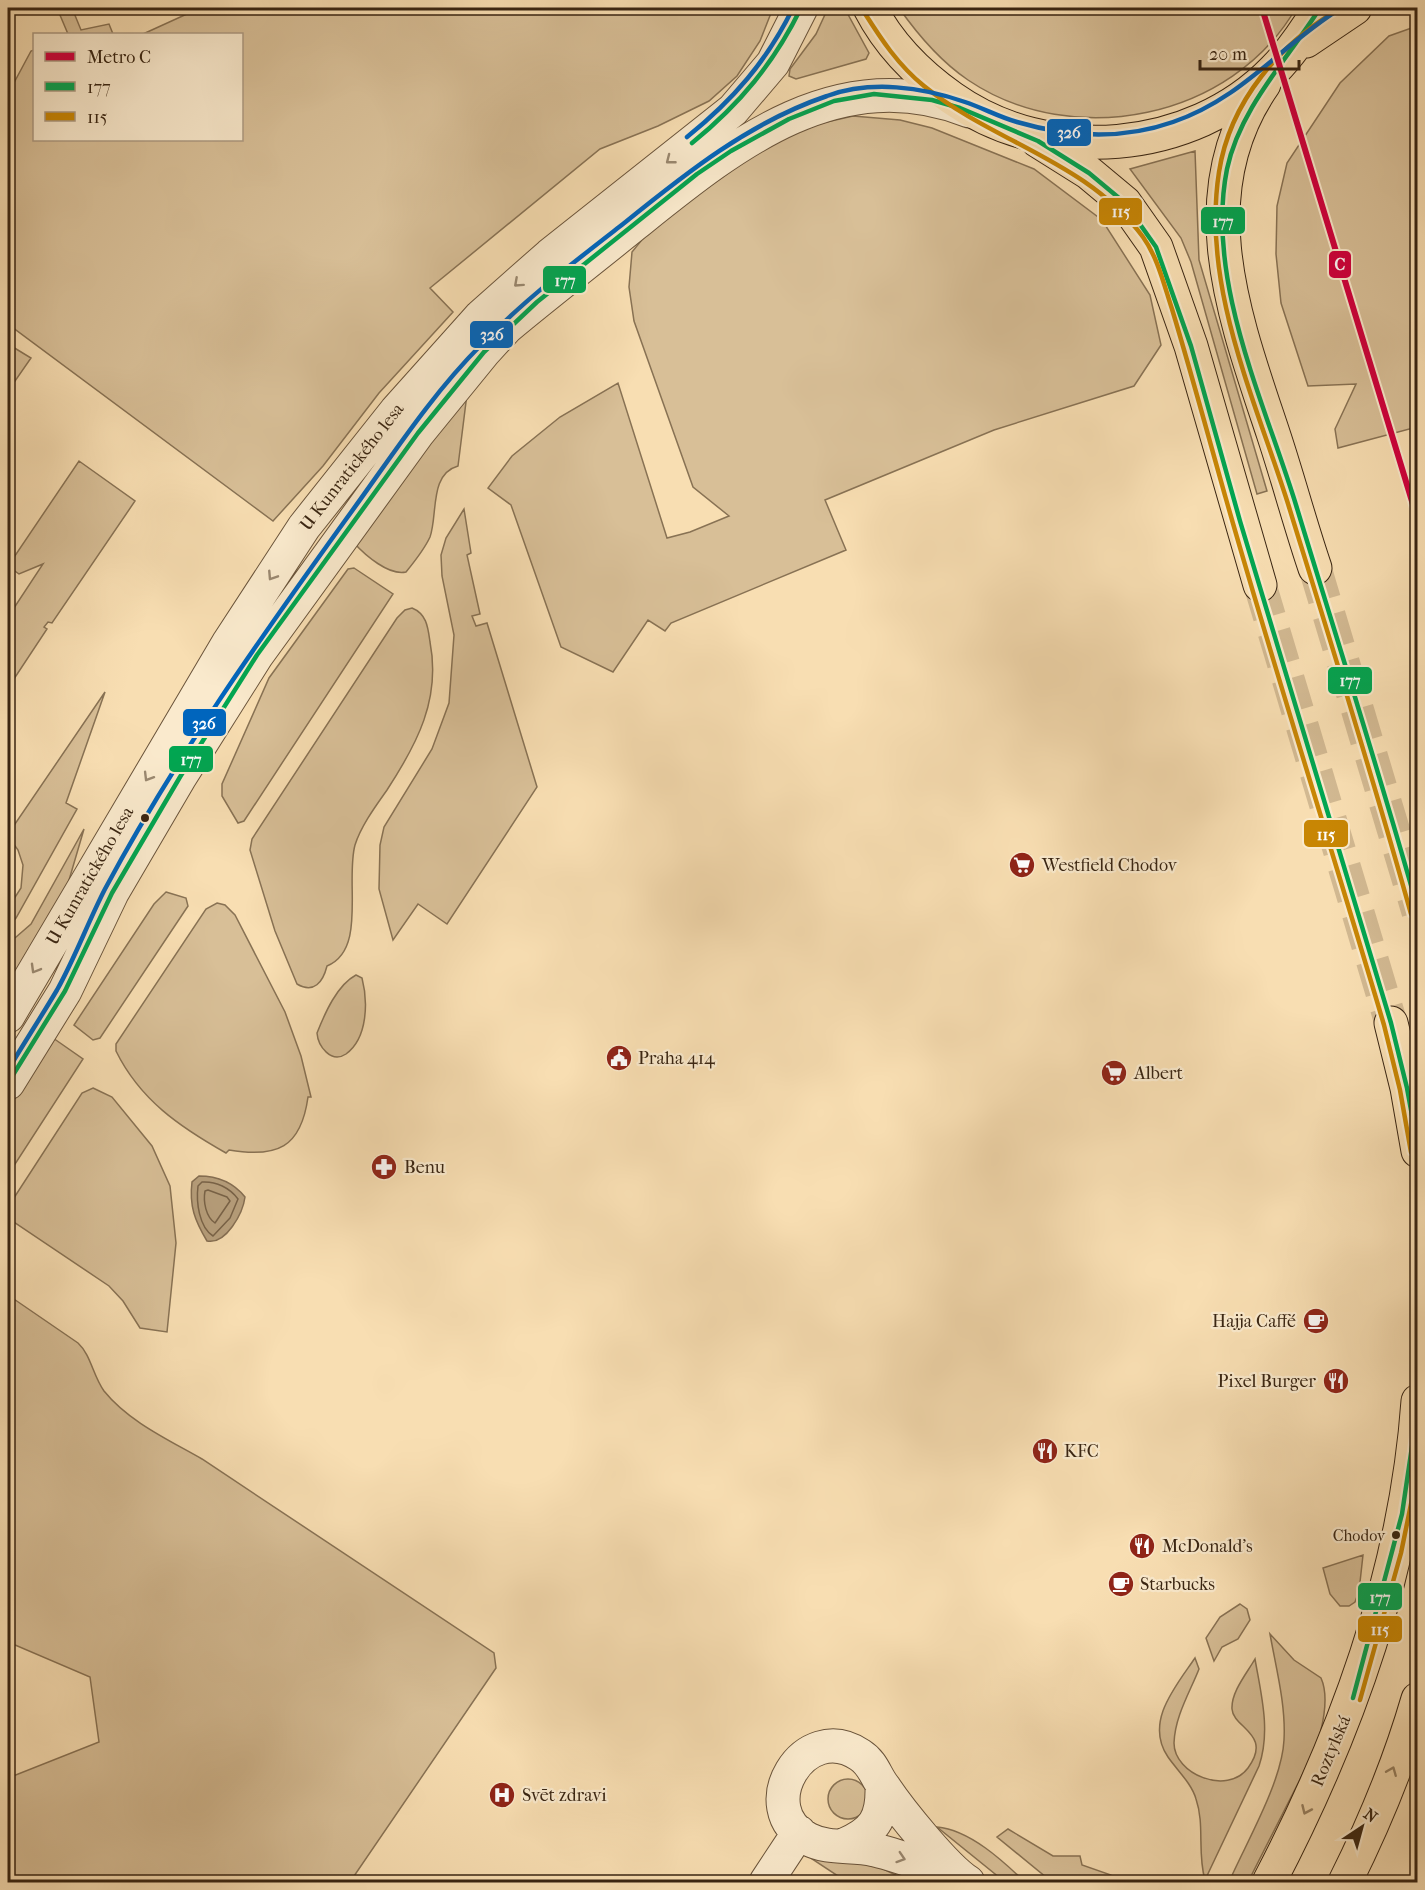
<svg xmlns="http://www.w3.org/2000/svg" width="1425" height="1890" font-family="'IM FELL French Canon',serif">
	<rect width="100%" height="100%" fill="#f8deb2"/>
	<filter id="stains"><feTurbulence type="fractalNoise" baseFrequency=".00333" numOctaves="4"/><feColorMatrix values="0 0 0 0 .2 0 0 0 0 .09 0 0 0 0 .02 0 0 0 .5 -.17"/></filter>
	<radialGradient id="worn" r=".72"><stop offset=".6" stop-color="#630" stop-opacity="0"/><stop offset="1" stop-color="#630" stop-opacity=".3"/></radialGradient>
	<!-- green -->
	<path fill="#d8bf97" stroke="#887254" stroke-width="1.5" d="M57,8H72L81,30L109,24L113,34H68Z
		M200,8H773L760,41L737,76L709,101L658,126L600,149L430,288L453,312L379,393L323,466L273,521L8,324V94L31,51L34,50V140H242V34H143Z
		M828,8L845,9L869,53L866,59L796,79L789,76L790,69L816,34Z
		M899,8H1296C1232,119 1073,151 968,80C940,61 918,35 899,8Z
		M1417,26L1418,386L1412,387L1417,427L1338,448L1335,429L1356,384L1308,386L1281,303L1276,254L1277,206L1287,163L1340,83L1389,36Z
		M853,116L900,120L932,128L1034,169L1102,220L1150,295L1161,345L1134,386L994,430L825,500L846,550L671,623L665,631L648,620L613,672L561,647L511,505L488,488L512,456L560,417L618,383L667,538L690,532L729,516L693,487L634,321L629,287L632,252L653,226L768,145L809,126Z
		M1195,151L1199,260L1267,491L1257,494L1191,262L1181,238L1130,169Z
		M8,344L31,358L13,384L8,380Z
		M467,394L458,466C429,474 438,515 430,537C424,550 415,561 406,572C389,576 365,555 354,543Z
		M79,461L135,501L52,623L48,622L44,627L47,629L8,688V617L43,564L19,574L8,566Z
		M464,509L471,553L467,555L480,614L472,616L476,626L487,623L537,787L447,924L418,904L393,940L379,889L380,845L384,827L432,749L449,703L454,635L442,576L441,555L446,538Z
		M354,568L393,594L244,821L238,823L222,796V784L269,678L348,569Z
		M412,608C427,614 428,628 430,642C441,699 417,744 387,790C375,807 361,826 355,845C345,881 367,950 327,966C323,982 314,994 297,984L275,931L250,850L252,839L397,618L405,610Z
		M105,692L66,803L77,809L16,918L8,927V908L21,888L23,865L18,850L8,836V820L15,824Z
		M84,829L67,887L8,984V944L31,924Z
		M166,892L186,898L188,906L100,1038L93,1040L74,1025L154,904Z
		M217,903L225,905L235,915L285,1012L301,1056L311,1097H308C301,1148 277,1158 229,1150L226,1153C180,1127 140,1100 116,1051V1044L206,909Z
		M356,975L362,978C368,1001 368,1038 346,1054C331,1064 318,1046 317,1033C325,1013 337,985 356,975Z
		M53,1038L83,1059L8,1175V1106Z
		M93,1088L112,1097L152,1146L170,1186L176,1243L167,1332L140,1328L123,1301L109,1286L8,1218V1207L82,1093Z
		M8,1295L78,1343C91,1355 93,1376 104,1391C129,1422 169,1440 202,1459L494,1653L496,1668L350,1882H8V1778L99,1742L90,1677L8,1642Z
		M1363,1555L1359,1591L1355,1602L1349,1606H1340L1330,1594L1323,1568Z
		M1240,1604L1247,1609L1250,1620L1238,1639L1222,1647L1214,1661L1206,1638L1220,1617Z
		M1270,1634L1294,1660L1321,1678C1330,1698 1322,1730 1315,1750L1248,1882H1229C1246,1843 1282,1782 1284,1740C1286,1705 1276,1668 1270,1634Z
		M1195,1658L1199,1669C1190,1692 1175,1716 1174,1743C1174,1774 1227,1796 1248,1768C1273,1734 1233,1728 1232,1709C1231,1692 1247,1673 1255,1659C1261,1694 1271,1731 1259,1766L1205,1880C1197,1853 1205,1825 1196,1799C1192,1784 1177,1770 1168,1757C1144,1722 1176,1686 1195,1658Z
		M828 1799a20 20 0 1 1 40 0a20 20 0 1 1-40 0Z
		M937,1827C970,1830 1003,1861 1025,1882H1005Z
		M1008,1829L1053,1856H1080L1082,1865L1111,1875L1114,1882H1052L997,1837Z
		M819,1856L865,1860L910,1882H847L812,1859Z"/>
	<!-- water -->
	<path fill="#b79f7c" stroke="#856e52" stroke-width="1.5" d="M199,1176C218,1176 233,1182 245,1197C243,1213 226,1245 207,1241C195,1221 189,1206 192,1182Z"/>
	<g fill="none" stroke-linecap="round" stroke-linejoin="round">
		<!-- shore -->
		<path stroke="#786247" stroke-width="1.5" d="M202,1182C216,1181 230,1188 238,1199L230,1218L213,1236C199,1227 196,1202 198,1186Z
			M208,1190L227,1197L230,1201L215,1223C206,1217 203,1202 205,1191Z"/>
		<!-- major-tunnel -->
		<path stroke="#d2b992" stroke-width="33" stroke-dasharray="33 16" stroke-linecap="butt" d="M1315,568L1418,912
			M1260,585L1391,1023"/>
		<!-- minor casing -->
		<g stroke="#69533a" stroke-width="35">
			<path id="minor" d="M8,1016L229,642L304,527L396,411L481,316L550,255L733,110L773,63L801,8
				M8,1083L65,991L112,893L180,777L257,655L418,433L484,352L507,327C549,292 592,259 635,224C731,147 837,59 969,111
				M844,1845C874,1832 883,1819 882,1786
				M962,1878C933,1869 904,1857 875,1850C853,1844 829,1850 808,1839C750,1809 804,1717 860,1755C874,1764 875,1776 884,1787C900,1811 946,1868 968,1882
				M766,1882L799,1832"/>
		</g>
		<!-- major casing -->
		<g stroke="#392512" stroke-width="35">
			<path id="major" d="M870,8C889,45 918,74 952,98C1048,166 1191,155 1274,70C1292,52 1307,29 1320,8
				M1306,41L1355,8
				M1264,84C1187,194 1235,319 1273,433C1288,478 1300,524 1315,568
				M1038,141L1089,173L1125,203L1156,247L1191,346L1260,585
				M1391,1023L1407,1088L1418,1151
				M1269,1882C1347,1733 1406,1571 1418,1401
				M1345,1882C1374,1824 1400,1761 1418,1699"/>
		</g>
		<!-- minor -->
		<use href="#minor" stroke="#faeacd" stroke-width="33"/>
		<!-- major -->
		<use href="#major" stroke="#f8deb2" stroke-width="33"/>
		<!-- bus-1 casing -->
		<g stroke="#faeacd" stroke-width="9">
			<path id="bus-1" d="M1320,8C1287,60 1240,108 1227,169C1205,279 1264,401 1296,505C1337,640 1380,774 1418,910
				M692,143C740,104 774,63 801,8
				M8,1083L65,991L112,893L180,777L257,655L418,433L484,352L537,302L697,174L731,151L789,119L834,101L874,94L932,100L960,108L1038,141L1089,173L1125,203L1156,247L1191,346L1240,521L1391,1023L1407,1088L1418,1148
				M1353,1698L1402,1514L1418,1406"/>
		</g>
		<!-- bus-2 casing -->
		<g stroke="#faeacd" stroke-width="9">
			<path id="bus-2" d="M1341,8C1280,43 1230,101 1219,172C1201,287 1256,401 1289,507C1331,643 1373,777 1411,914
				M864,12C881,39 898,65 924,86C994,143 1087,161 1143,237C1158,258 1164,285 1172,309C1191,372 1208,435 1226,499C1276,675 1332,849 1384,1025L1400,1090L1411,1152
				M1360,1700L1401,1553L1418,1470"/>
		</g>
		<!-- bus-3 casing -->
		<g stroke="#faeacd" stroke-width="9">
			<path id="bus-3" d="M687,137C733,100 767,61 793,8
				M8,1070C24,1043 41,1017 57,990C75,958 88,922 105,889C174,760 259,640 344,522C388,462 429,397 481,345C524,300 574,262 623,224C686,173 750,122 827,96C871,80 922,87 965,102C983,108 999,117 1017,122C1068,137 1122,140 1173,122C1243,98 1281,45 1341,8"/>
		</g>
		<!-- bus-1 -->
		<use href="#bus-1" stroke="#00a651" stroke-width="4.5"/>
		<!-- bus-2 -->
		<use href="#bus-2" stroke="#c88604" stroke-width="4.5"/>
		<!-- bus-3 -->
		<use href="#bus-3" stroke="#0065bd" stroke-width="4.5"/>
		<!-- metro-1 casing -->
		<g stroke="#faeacd" stroke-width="10">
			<path id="metro-1" d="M1262,8L1418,521"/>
		</g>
		<!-- metro-1 -->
		<use href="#metro-1" stroke="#cf003d" stroke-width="6"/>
	</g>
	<!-- one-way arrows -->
	<defs><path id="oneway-chevron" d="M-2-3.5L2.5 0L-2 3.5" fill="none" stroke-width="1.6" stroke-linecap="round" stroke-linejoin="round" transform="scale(1.5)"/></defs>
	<g stroke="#9a8870">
		<use href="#oneway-chevron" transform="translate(670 160) rotate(142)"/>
		<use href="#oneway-chevron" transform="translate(518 283) rotate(138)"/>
		<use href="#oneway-chevron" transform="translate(272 576) rotate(123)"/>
		<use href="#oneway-chevron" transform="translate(148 777) rotate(121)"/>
		<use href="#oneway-chevron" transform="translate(35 969) rotate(120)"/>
		<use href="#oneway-chevron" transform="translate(901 1858) rotate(18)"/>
	</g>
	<g stroke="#988262">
		<use href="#oneway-chevron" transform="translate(1392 1771) rotate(-68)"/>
		<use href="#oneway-chevron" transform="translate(1306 1810) rotate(114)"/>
	</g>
	<!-- icons -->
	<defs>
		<g id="supermarket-disc" transform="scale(1.35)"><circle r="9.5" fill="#8f2418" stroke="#faeacd"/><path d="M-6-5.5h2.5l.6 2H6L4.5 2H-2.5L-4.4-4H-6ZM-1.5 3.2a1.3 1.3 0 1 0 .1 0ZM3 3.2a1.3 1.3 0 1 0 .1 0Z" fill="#fff"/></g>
		<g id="civic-disc" transform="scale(1.35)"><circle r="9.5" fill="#8f2418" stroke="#faeacd"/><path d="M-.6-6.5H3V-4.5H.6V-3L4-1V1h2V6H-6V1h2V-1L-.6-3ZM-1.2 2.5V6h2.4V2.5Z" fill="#fff"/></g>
		<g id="pharmacy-disc" transform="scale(1.35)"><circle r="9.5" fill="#8f2418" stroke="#faeacd"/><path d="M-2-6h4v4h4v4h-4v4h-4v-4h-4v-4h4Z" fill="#fff"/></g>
		<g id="cafe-disc" transform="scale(1.35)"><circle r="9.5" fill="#8f2418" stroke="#faeacd"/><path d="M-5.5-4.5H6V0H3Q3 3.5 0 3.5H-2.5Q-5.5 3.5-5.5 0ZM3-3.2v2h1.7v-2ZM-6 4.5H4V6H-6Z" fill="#fff"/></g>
		<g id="restaurant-disc" transform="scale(1.35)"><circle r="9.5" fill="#8f2418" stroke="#faeacd"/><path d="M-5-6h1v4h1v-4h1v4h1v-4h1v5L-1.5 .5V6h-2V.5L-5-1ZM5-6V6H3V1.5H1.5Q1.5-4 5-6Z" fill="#fff"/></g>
		<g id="hospital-disc" transform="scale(1.35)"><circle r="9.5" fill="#8f2418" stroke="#faeacd"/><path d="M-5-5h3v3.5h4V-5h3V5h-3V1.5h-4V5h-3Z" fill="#fff"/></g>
	</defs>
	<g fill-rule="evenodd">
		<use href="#supermarket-disc" x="1022" y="865"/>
		<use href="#civic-disc" x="619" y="1058"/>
		<use href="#supermarket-disc" x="1114" y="1073"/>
		<use href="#pharmacy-disc" x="384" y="1167"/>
		<use href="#cafe-disc" x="1316" y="1321"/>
		<use href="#restaurant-disc" x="1336" y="1381"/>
		<use href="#restaurant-disc" x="1045" y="1451"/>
		<use href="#restaurant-disc" x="1142" y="1546"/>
		<use href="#cafe-disc" x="1121" y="1584"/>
		<use href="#hospital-disc" x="502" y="1795"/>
	</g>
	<!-- markers -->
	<g fill="#392512" stroke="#faeacd" stroke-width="2">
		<circle cx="145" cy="818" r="5"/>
		<circle cx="1396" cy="1535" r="5"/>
	</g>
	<g text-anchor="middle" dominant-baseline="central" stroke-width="4.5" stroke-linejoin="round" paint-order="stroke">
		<!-- bus labels -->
		<g font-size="16" fill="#392512" stroke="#faeacd" text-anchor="end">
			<text x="1385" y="1535">Chodov</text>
		</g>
		<!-- street labels -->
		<g font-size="18" fill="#392512" stroke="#faeacd">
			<text transform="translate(352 467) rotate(-52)">U Kunratického lesa</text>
			<text transform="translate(90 876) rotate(-60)">U Kunratického lesa</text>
			<text transform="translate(1331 1751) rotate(-67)">Roztylská</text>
		</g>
		<!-- poi labels -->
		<g font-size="18" fill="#392512" stroke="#faeacd" text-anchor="start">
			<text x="1042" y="865">Westfield Chodov</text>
			<text x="638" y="1058">Praha 414</text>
			<text x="1134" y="1073">Albert</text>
			<text x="404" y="1167">Benu</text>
			<text x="1296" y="1321" text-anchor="end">Hajja Caffé</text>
			<text x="1316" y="1381" text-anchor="end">Pixel Burger</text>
			<text x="1064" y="1451">KFC</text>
			<text x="1162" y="1546">McDonald's</text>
			<text x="1140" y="1584">Starbucks</text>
			<text x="522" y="1795">Svēt zdravi</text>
		</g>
	</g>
	<g stroke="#faeacd" stroke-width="2">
		<rect x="1046" y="118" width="46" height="29" rx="6" fill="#0065bd"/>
		<rect x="1098" y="197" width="45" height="29" rx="6" fill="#c88604"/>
		<rect x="1200" y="206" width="46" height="29" rx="6" fill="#00a651"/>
		<rect x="1328" y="250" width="24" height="29" rx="6" fill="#cf003d"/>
		<rect x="542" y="265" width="45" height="29" rx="6" fill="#00a651"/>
		<rect x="469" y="320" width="45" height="29" rx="6" fill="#0065bd"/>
		<rect x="1327" y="666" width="46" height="29" rx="6" fill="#00a651"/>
		<rect x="182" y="708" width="45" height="29" rx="6" fill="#0065bd"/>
		<rect x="168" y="745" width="46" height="28" rx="6" fill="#00a651"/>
		<rect x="1303" y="819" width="46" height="29" rx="6" fill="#c88604"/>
		<rect x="1357" y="1582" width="46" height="29" rx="6" fill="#00a651"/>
		<rect x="1357" y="1615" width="46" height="28" rx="6" fill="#c88604"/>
	</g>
	<g font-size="16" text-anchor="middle" font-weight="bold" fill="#fff">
		<text x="1069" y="138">326</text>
		<text x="1121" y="217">115</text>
		<text x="1223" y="227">177</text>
		<text x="1340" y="270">C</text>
		<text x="565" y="286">177</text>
		<text x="492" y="340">326</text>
		<text x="1350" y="686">177</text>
		<text x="204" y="729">326</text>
		<text x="191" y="765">177</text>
		<text x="1326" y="840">115</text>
		<text x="1380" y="1603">177</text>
		<text x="1380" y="1635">115</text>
	</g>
	<!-- margin -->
	<rect width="1425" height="1890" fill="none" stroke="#f8deb2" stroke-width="30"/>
	<rect x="9" y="9" width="1407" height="1872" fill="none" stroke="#392512" stroke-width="3"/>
	<rect x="15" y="15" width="1395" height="1860" fill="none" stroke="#392512" stroke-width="1.5"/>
	<!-- legend -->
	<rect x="33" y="33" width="210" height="108" fill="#faeacd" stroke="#ad9b82" stroke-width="1.5"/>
	<rect x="45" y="52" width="30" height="9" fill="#cf003d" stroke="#ad9b82" stroke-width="1.5"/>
	<text x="87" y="63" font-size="18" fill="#392512">Metro C</text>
	<rect x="45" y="82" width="30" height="9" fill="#00a651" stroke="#ad9b82" stroke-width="1.5"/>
	<text x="87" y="93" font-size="18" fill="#392512">177</text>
	<rect x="45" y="112" width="30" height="9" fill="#c88604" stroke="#ad9b82" stroke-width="1.5"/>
	<text x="87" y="123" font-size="18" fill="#392512">115</text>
	<!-- north arrow -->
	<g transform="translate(1362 1827) rotate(36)" stroke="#faeacd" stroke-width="4.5" paint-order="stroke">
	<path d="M0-4.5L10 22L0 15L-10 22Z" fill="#392512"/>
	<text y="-9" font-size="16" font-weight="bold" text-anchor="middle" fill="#392512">N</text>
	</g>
	<!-- scale -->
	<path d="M1200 60v9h99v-9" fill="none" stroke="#392512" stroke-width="3"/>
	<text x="1209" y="60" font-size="18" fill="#392512" stroke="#faeacd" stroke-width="4.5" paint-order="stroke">20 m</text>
	<rect width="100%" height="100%" filter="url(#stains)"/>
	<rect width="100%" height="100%" fill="url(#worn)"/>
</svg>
